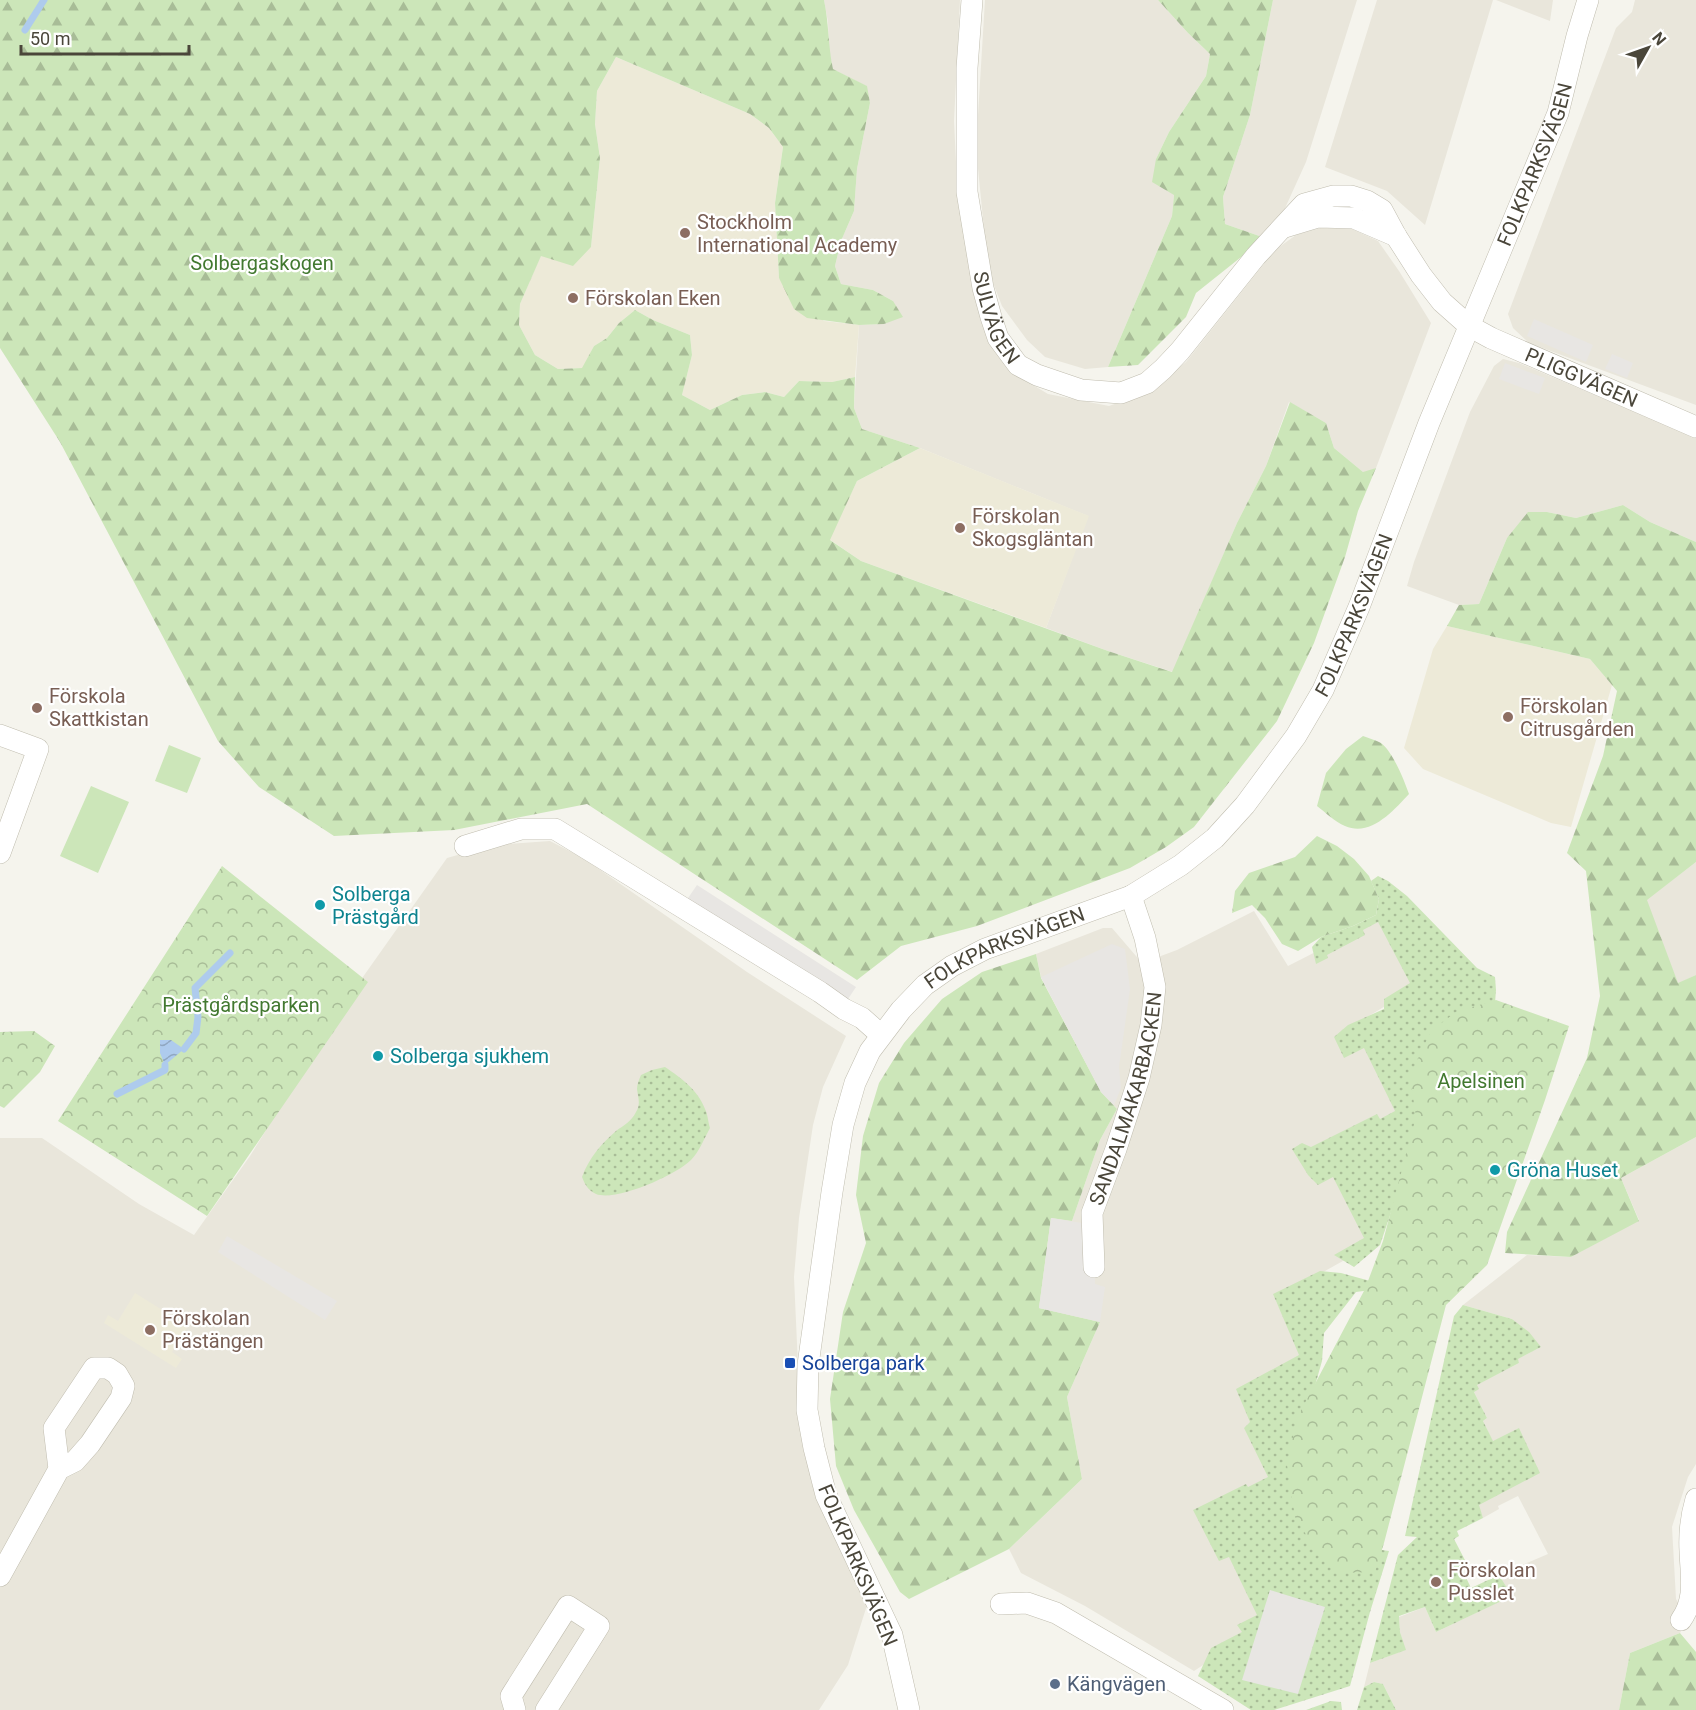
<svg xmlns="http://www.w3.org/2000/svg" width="1696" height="1710" font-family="Roboto,sans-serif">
	<defs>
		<pattern id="grass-dots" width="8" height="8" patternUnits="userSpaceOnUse" patternTransform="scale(1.5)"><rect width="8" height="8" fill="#cce6b9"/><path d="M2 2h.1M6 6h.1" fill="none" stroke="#a8bc97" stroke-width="1.8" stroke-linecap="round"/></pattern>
		<pattern id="forest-firs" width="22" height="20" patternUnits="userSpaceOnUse" patternTransform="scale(1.5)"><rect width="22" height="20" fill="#cce6b9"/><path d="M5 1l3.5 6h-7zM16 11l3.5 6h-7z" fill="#a8bc97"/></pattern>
		<pattern id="park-crowns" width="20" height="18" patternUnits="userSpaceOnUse" patternTransform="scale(1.5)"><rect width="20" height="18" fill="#cce6b9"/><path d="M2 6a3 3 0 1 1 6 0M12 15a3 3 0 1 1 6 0" fill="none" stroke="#a8bc97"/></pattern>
		<pattern id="water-waves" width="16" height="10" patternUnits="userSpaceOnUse" patternTransform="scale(1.5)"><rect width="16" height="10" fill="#aecbed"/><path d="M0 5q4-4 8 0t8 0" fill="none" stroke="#90a7c1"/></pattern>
	</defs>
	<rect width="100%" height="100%" fill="#f5f4ed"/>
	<!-- residential -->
	<path fill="#e9e6db" d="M824,0H960L954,121L958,203L974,285L1018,376L1048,394L1109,406L1150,391L1186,362L1275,250L1296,235L1320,228L1352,229L1378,241L1399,271L1431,323L1376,468L1364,473L1334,448L1326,423L1289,402L1266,466L1237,523L1173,672L1108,651L1046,628L1088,516L920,448L862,429L854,408L859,325L884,324L893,301L873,290L841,284L835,266L841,241L854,211L857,169L870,103L866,86L833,69L829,50L828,22Z
		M985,0H1158L1188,33L1210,54L1206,76L1169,132L1156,159L1174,195L1172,216L1108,367L1085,369L1045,357L1027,340L1002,306L988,270L976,148Z
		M1273,0H1357L1306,162L1281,217L1265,238L1225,224L1223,197L1250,115Z
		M1377,0H1493L1425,225L1387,191L1325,167Z
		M1496,0H1553L1550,21Z
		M1635,0H1696V405L1529,343L1513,328L1508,314L1616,28L1632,12Z
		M1503,359L1519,363L1696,438V542L1650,522L1623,505L1576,518L1547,512L1507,538L1479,604L1459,605L1407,586L1414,562L1470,412L1494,366Z
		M550,841L583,858L747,972L846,1036L823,1087L813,1125L799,1218L794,1277L798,1366L797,1414L812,1484L839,1547L868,1602L848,1665L819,1710H0V1138H42L139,1204L194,1235L250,1156L353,991L447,858L493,845Z
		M1696,862V975L1678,984L1646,900Z
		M1254,911L1288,966L1392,913L1428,980L1359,1022L1407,1110L1375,1243L1275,1299L1304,1359L1280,1487L1276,1617L1194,1671L1085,1606L1021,1573L1009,1549L1082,1479L1067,1397L1100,1322L1039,1308L1051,1218L1072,1221L1100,1140L1117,1109L1101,1092L1041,977L1036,954L1103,928H1112L1142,963L1177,950Z
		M1696,1137V1464L1688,1477L1672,1527L1676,1599L1688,1619L1680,1633L1630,1653L1619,1710H1396L1383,1684L1374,1682L1364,1687L1370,1663L1405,1650L1400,1632L1399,1617L1425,1607L1436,1632L1511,1596L1499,1575L1548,1554L1518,1496L1498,1506L1499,1509L1483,1518L1478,1505L1493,1442L1483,1421L1487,1418L1474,1392L1476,1385L1519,1363L1517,1359L1541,1347L1512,1319L1463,1305L1527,1255L1571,1257L1639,1220L1621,1178Z"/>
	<!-- education -->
	<path fill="#edead8" d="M616,57L750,114L769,128L783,147L775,203L779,278L824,321L859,325L855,377L832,382L799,381L784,397L765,392L742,395L710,410L682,395L692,355L690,335L653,320L635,310L619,323L607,338L594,346L583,368L558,369L535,355L519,325L520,304L541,255L591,247L600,158L595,124L597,91Z
		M920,448L1089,516L1046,628L861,561L829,539L857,481Z
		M1447,626L1590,659L1612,685L1571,827L1551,823L1423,769L1404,748L1433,649Z
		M135,1293L188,1326L172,1352L182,1359L176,1368L104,1323L108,1315L118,1321Z"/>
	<!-- grass -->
	<path fill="url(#grass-dots)" d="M1378,876L1388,881L1407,896L1477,968L1495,977L1496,990L1494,1017L1408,1162L1380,1245L1354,1267L1334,1255L1364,1238L1333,1177L1318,1185L1308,1175L1292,1149L1302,1143L1311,1147L1377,1114L1380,1119L1395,1111L1364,1048L1344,1058L1334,1037L1348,1025L1384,1009V999L1410,983L1378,922L1363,930L1365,935L1327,955L1328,958L1316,964L1312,947L1321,937L1353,926L1376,915L1379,899L1371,881Z
		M665,1067C681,1078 698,1090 705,1109C708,1115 708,1122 710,1128C704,1139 699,1152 691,1160C676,1175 616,1202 596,1194C588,1190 585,1185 582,1177C589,1158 601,1144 616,1131C624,1125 631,1122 636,1112C641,1104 638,1097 637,1089C637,1084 639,1080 641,1075L652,1070Z
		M1320,1271L1341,1273L1414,1293L1371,1290L1356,1292L1324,1333L1322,1361L1303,1428L1382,1550L1389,1551L1370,1612L1350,1686L1274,1710H1251L1198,1676L1211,1648L1242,1632L1237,1625L1257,1615L1229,1557L1219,1561L1193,1510L1246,1484L1248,1487L1268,1477L1244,1428L1250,1422L1236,1389L1299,1355L1273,1294Z
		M1463,1305L1512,1319L1529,1332L1541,1347L1518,1359L1519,1363L1477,1385L1479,1389L1474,1392L1487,1418L1483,1421L1493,1441L1519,1428L1540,1473L1479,1505L1483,1518L1457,1531L1459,1536L1454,1539L1467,1564L1461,1567L1471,1588L1499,1575L1512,1596L1436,1632L1425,1607L1399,1616L1400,1632L1406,1650L1370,1663L1398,1555L1417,1537L1405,1536L1454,1316Z
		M1374,1682L1383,1684L1396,1710H1357L1364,1687Z
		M1331,1701L1341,1702L1342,1710H1306Z"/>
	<!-- forest -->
	<path fill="url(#forest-firs)" d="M0,0H824C829,23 828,46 833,69L867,86L870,103L857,169L854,211L841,241L835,266L841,284L873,290L893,301L903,317L884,324L859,325L807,318L794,309L779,278L775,203L783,147L769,128L750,114L616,57L597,91L595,124L600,158L591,247L573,266L541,256L520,304L519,325L535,355L558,369L582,368L594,346L607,338L619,323L635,310L653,320L690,335L692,355L682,395L710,410L742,395L765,392L784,397L799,381L832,382L855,377L854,408L862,429L920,448L857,481L830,540L861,561L1108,651L1172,672L1237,523L1266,466L1290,402L1326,423L1334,448L1363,472L1376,468L1358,511L1345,557L1314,643L1277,721L1194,827L1166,847L1130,868L977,926L901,946L857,980L587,804L454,830L334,836L259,787L218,741L60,442L0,348Z
		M1158,0H1273L1250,115L1223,197L1225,224L1265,238L1196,293L1186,317L1138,365L1108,367L1172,216L1174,195L1152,182L1156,159L1169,132L1206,76L1210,54L1188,33Z
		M1623,505L1650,522L1696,542V862L1647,900L1678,983L1696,975V1137L1621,1178L1639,1221L1571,1257L1505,1253L1507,1232L1587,1058L1600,996L1586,871L1567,853L1603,756L1617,691L1590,659L1447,626L1459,605L1479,604L1507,538L1528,512H1547L1576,518Z
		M1363,736C1368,738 1376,740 1381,743C1393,752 1404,780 1409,794C1393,811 1371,837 1345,826C1335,822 1325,812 1317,806L1326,773L1346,749Z
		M1317,836L1337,846L1354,859L1369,876L1379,899L1376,915L1353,926L1321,937L1298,951L1282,944L1265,918L1252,905L1232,913L1235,891L1249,873L1295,857Z
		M1036,954L1041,978L1101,1092L1117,1109L1100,1140L1072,1221L1051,1218L1039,1308L1100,1322L1067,1397L1082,1479L1009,1549L909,1599L900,1592L854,1510L836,1466L830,1399L843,1312L866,1243L856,1195L863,1136L879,1083L904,1043L942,999L982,972Z
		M1680,1633L1696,1652V1710H1619L1630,1653Z"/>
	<!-- park -->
	<path fill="url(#park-crowns)" d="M222,866L368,982L207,1216L58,1121Z
		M1496,1000L1569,1026L1545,1100L1487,1265L1446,1305L1384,1543L1375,1572L1340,1573L1320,1557L1295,1517L1287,1465L1297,1418L1365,1289L1383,1241L1416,1117L1410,1076L1431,1031L1456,1012Z
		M34,1031L55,1046L40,1072L4,1108L0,1106V1032Z"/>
	<!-- pitch -->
	<path fill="#cce6b9" d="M169,745L201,758L187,793L155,781Z
		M91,786L129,802L98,873L60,856Z"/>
	<!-- parking -->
	<path fill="#e8e6e3" d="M1534,319L1593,345L1586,362L1527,336Z
		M1612,354L1633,363L1627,378L1605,369Z
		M1505,363L1545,378L1539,394L1499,379Z
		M697,885L856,987L846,1002L686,901Z
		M1112,944L1125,949L1130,989L1119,1067L1121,1088L1114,1105L1101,1092L1041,977Z
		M1051,1218L1094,1225L1095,1284L1105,1287L1100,1322L1039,1308Z
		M227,1236L337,1301L325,1320L218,1252Z
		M1270,1590L1325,1607L1298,1694L1242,1680Z"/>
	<!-- water -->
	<path fill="url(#water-waves)" d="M160,1040H171L184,1049L165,1065L160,1053Z"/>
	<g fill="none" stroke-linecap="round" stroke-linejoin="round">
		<!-- stream -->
		<path stroke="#aecbed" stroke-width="7" d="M25,30L44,0
			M184,1049L196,1033L198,1017L195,988L230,953
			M117,1094L165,1070V1065"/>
		<!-- minor casing -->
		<g stroke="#c0bdaf" stroke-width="22">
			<g id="minor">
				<path id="s1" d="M972,0L967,68V192L983,288L991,317L998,338L1018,365L1037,375L1081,390L1121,393L1147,383L1163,369L1180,351L1256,256L1304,204L1333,196H1351L1367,201L1382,210L1396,236L1421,275L1442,302L1469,326L1491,338L1696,427"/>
				<path d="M1285,227L1318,217L1354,218L1396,236"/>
				<path d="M0,735L38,749L0,853"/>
				<path d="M465,846L521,829H555L820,992L844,1009L862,1018L881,1035"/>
				<path id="s2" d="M1094,1267L1092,1213L1116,1149L1139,1078L1151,1025L1155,987L1145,938L1131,896"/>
				<path d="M0,1576L59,1469L54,1428L94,1368H108L117,1374L124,1386L121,1398L90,1444L75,1461L59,1469"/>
				<path d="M1001,1604L1027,1603L1056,1613L1223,1710"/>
				<path d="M1681,1620C1696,1599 1691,1577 1690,1551C1689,1533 1691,1516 1696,1499"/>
				<path d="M515,1710L511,1696L568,1606L599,1626L546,1710"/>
				<path id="s3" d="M909,1710L892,1635L826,1495L814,1448L807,1410L808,1365L832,1192L843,1125L855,1083L870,1051L901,1010L925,985L952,966L985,949L1131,896L1181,865L1215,838L1245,805L1296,736L1323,690L1359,607L1429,423L1558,113L1577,36L1588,0"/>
			</g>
		</g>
		<!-- minor -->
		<use href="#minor" stroke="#fff" stroke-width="21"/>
	</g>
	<!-- markers -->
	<g fill="#8d6e63" stroke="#fff" stroke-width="2">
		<circle cx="685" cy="233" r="6"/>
		<circle cx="573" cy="298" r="6"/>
		<circle cx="960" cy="528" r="6"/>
		<circle cx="37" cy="708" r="6"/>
		<circle cx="1508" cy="717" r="6"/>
		<circle cx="150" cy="1330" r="6"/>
		<circle cx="1436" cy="1582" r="6"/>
	</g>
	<g fill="#0f9aa8" stroke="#fff" stroke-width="2">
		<circle cx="320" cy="905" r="6"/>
		<circle cx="378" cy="1056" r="6"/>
		<circle cx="1495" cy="1170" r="6"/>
	</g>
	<rect fill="#1a4fb4" stroke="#fff" stroke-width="2" x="784" y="1357" width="12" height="12" rx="3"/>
	<circle fill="#5c6f8a" stroke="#fff" stroke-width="2" cx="1055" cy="1684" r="6"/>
	<g text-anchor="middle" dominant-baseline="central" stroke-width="4.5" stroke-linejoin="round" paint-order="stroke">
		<!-- street labels -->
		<g font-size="20" fill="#4a463a" stroke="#fff">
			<text stroke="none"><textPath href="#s3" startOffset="1850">FOLKPARKSVÄGEN</textPath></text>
			<text stroke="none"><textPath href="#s1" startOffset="322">SULVÄGEN</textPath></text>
			<text stroke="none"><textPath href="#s1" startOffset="1102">PLIGGVÄGEN</textPath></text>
			<text stroke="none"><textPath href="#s3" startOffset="1364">FOLKPARKSVÄGEN</textPath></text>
			<text stroke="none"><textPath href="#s3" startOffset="860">FOLKPARKSVÄGEN</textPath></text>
			<text stroke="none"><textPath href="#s2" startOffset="174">SANDALMAKARBACKEN</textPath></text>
			<text transform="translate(858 1565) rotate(67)">FOLKPARKSVÄGEN</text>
		</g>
		<!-- education labels -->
		<g font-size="20" fill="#785e54" stroke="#fff" text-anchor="start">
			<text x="697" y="222">Stockholm<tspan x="697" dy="23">International Academy</tspan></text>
			<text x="585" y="298">Förskolan Eken</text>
			<text x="972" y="516">Förskolan<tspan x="972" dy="23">Skogsgläntan</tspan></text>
			<text x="49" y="696">Förskola<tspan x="49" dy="23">Skattkistan</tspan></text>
			<text x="1520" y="706">Förskolan<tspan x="1520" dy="23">Citrusgården</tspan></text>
			<text x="162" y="1318">Förskolan<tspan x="162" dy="23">Prästängen</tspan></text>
			<text x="1448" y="1570">Förskolan<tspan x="1448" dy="23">Pusslet</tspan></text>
		</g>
		<!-- park labels -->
		<g font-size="20" fill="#427930" stroke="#fff">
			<text x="262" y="263">Solbergaskogen</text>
			<text x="241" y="1005">Prästgårdsparken</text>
			<text x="1481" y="1081">Apelsinen</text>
		</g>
		<!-- culture labels -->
		<g font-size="20" fill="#0d838f" stroke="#fff" text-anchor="start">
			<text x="332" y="894">Solberga<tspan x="332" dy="23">Prästgård</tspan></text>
			<text x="390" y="1056">Solberga sjukhem</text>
			<text x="1507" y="1170">Gröna Huset</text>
		</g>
		<!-- transit labels -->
		<g font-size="20" fill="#164399" stroke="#fff" text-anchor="start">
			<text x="802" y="1363">Solberga park</text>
		</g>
		<!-- service labels -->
		<g font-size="20" fill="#4e5e75" stroke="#fff" text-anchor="start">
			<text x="1067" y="1684">Kängvägen</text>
		</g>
	</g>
	<!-- north arrow -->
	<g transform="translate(1648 48) rotate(50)" stroke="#ffffff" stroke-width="4.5" paint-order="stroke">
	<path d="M0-4.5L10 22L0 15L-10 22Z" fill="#4a463a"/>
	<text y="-9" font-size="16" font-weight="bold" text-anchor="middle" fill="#4a463a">N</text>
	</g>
	<!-- scale -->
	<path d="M21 45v9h168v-9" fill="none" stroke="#4a463a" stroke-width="3"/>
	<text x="30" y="45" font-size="18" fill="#4a463a" stroke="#ffffff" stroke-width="4.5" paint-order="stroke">50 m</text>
</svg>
